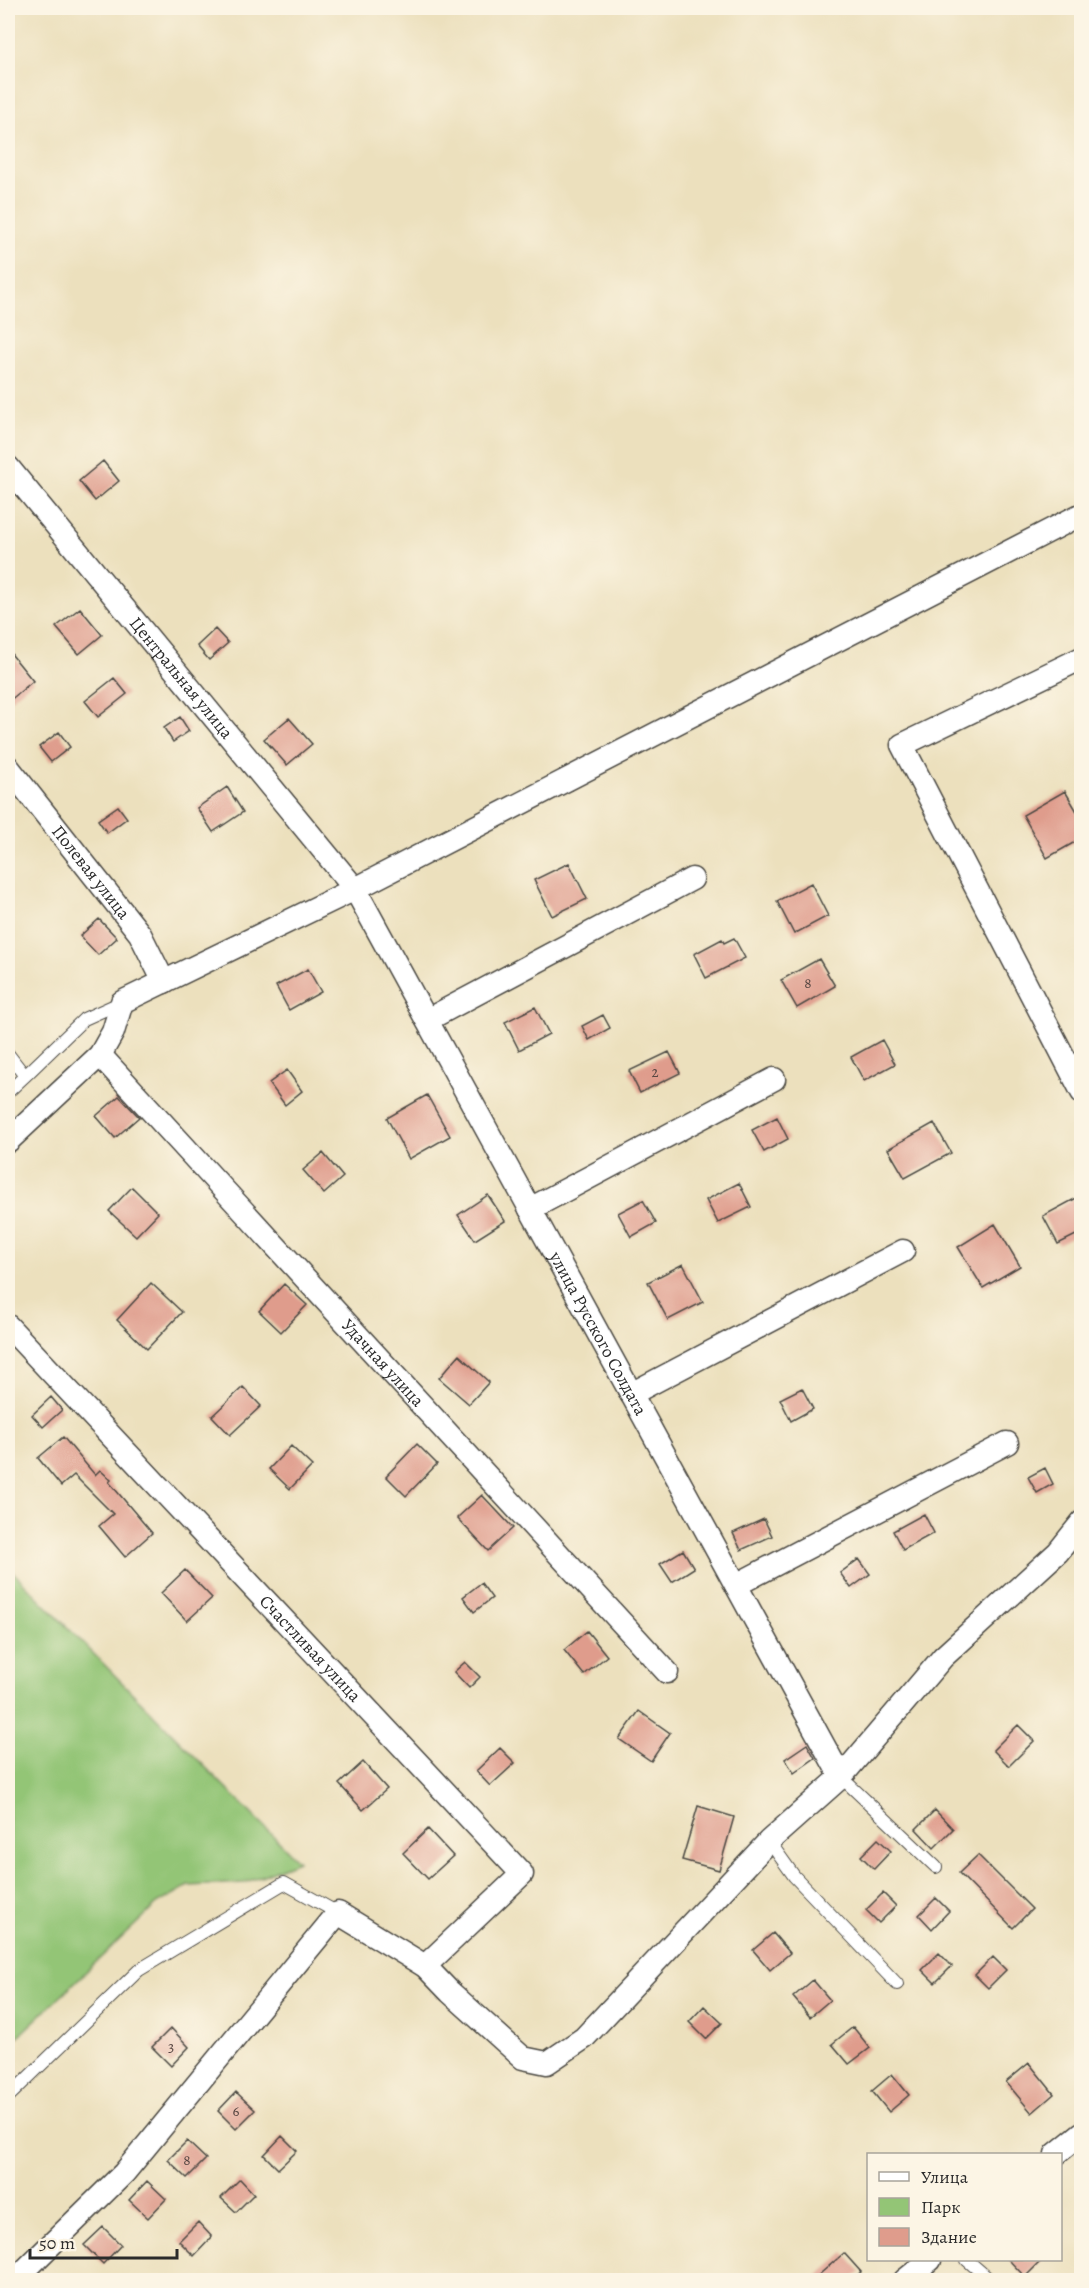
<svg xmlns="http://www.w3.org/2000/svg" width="1089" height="2288" font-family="Alegreya,serif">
	<rect width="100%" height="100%" fill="#fcf5e5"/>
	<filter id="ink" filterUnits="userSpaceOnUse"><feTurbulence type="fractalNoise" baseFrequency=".0167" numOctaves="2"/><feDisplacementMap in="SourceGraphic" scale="12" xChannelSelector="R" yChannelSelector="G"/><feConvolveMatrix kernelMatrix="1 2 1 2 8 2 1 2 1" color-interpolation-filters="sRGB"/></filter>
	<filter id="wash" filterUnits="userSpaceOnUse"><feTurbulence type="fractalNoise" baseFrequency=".008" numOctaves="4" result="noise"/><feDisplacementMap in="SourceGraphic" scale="24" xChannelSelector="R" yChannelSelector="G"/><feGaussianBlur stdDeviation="1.35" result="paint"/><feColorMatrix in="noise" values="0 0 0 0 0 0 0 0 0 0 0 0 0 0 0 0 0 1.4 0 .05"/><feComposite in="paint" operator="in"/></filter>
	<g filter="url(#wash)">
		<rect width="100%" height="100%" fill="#ece0bd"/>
		<!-- green -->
		<path fill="#93c576" stroke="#5f7850" stroke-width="1.5" d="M8,1567L298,1861L244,1883L188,1886L157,1904L8,2046Z"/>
		<g id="blocks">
			<!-- building -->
			<path fill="#df9c8c" d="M103,461L119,481L95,501L79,481Z
				M80,608L102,635L79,654L56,627Z
				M215,629L228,643L209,660L197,646Z
				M8,650L33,681L8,702Z
				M114,678L127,694L98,717L85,701Z
				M180,717L189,731L173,742L164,728Z
				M289,718L312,744L287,765L264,739Z
				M59,732L70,747L51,762L39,747Z
				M227,787L243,812L213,832L197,808Z
				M1065,791L1082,820V838L1047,858L1023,815Z
				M118,806L127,818L107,833L98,820Z
				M569,863L587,899L552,916L534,880Z
				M811,883L828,916L794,934L777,901Z
				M99,919L117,938L98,955L80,936Z
				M734,938L745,958L706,978L694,954L722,939L724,943Z
				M819,959L835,986L797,1008L781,980Z
				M308,969L321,992L289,1010L276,986Z
				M535,1007L549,1034L519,1050L505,1022Z
				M603,1015L610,1028L589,1040L582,1026Z
				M882,1040L895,1064L864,1081L851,1057Z
				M669,1052L680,1073L640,1093L629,1071Z
				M287,1070L302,1091L285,1105L269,1083Z
				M427,1095L450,1136L409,1159L387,1118Z
				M119,1096L139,1117L115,1138L96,1116Z
				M777,1117L788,1139L764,1152L752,1130Z
				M934,1123L951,1153L905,1178L888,1149Z
				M323,1153L343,1177L324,1194L303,1170Z
				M739,1183L751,1207L718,1223L706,1200Z
				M132,1187L158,1213L136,1236L109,1211Z
				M488,1195L505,1221L475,1240L458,1215Z
				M1082,1195V1232L1058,1244L1043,1216Z
				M643,1200L656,1223L631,1237L618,1213Z
				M995,1224L1020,1266L983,1288L958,1247Z
				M683,1264L703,1302L668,1320L648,1282Z
				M151,1283L182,1312L147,1349L117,1320Z
				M284,1284L307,1305L281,1332L259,1311Z
				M459,1355L489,1382L469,1404L439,1378Z
				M243,1387L261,1406L230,1435L212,1416Z
				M802,1388L813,1409L791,1421L780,1399Z
				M51,1397L62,1410L43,1427L32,1415Z
				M63,1437L95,1475L100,1470L111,1480L109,1482L152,1533L125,1557L99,1526L113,1514L74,1475L61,1486L38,1458Z
				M417,1444L437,1464L406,1496L386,1476Z
				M291,1446L312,1466L290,1489L269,1469Z
				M1045,1468L1053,1484L1037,1493L1028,1477Z
				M482,1495L513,1528L488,1551L457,1518Z
				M924,1514L934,1533L903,1550L893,1531Z
				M764,1519L772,1536L741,1550L733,1533Z
				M683,1550L694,1568L672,1582L660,1564Z
				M859,1559L870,1574L851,1588L840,1573Z
				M185,1570L212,1598L187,1621L161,1593Z
				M481,1583L492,1598L474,1612L463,1597Z
				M587,1631L607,1656L584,1675L564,1650Z
				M465,1662L480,1677L469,1688L454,1672Z
				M639,1711L670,1733L651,1761L619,1739Z
				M1018,1725L1034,1741L1009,1766L993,1750Z
				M807,1744L815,1758L794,1773L785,1759Z
				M500,1748L515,1763L490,1786L476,1771Z
				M363,1762L387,1789L363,1810L339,1784Z
				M698,1806L734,1817L719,1870L682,1860Z
				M935,1810L953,1829L934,1848L916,1829Z
				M428,1829L453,1856L428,1879L403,1853Z
				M878,1839L891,1851L874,1869L861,1856Z
				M978,1855L1032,1909L1013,1928L959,1873Z
				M883,1893L896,1906L879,1923L866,1910Z
				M936,1898L949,1911L932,1929L919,1915Z
				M773,1933L790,1953L770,1970L753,1950Z
				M939,1953L952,1966L935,1983L922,1970Z
				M993,1957L1006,1970L988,1988L975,1975Z
				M813,1980L830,2000L810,2017L793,1997Z
				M704,2006L722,2023L706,2039L689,2022Z
				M853,2027L870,2048L849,2064L832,2044Z
				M171,2028L189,2047L171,2066L152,2047Z
				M1029,2063L1054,2094L1032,2113L1006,2082Z
				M892,2074L909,2095L889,2112L872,2091Z
				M236,2092L255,2110L236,2129L218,2111Z
				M282,2136L297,2151L278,2169L264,2155Z
				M187,2141L206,2159L187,2178L168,2160Z
				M240,2179L254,2194L236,2212L221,2198Z
				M147,2181L166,2199L148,2218L129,2200Z
				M198,2222L212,2237L194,2256L179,2241Z
				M103,2227L121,2245L103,2264L84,2245Z
				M844,2253L861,2272L851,2280H813Z
				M1008,2259H1043L1025,2277Z"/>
		</g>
	</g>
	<g filter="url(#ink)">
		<use href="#blocks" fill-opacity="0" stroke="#484641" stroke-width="1.5"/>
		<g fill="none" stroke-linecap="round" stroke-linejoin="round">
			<!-- lane casing -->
			<g stroke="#484641" stroke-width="14">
				<path id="lane" d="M8,1054L25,1076L84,1019L122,1002
					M8,1092L25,1076
					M841,1777L936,1867
					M769,1841L794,1876L897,1984
					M8,2097L139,1970L284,1883L338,1913
					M967,2260L990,2280"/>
			</g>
			<!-- street casing -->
			<g stroke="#484641" stroke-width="25">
				<g id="street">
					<path id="s1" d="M8,467L355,889L841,1777"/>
					<path d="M1082,658L902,745L1082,1092"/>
					<path id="s2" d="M8,767L140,934L164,982"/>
					<path d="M427,1020L692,879"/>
					<path id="s3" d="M100,1055L667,1672"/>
					<path d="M8,1141L100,1055L113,1032L122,1002L355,889L1082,514"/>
					<path d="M530,1209L774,1079"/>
					<path id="s4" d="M8,1326L522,1874L425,1966"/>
					<path d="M631,1394L903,1251"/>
					<path d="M736,1585L1007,1443"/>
					<path d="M1056,2154L1082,2133"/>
					<path d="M15,2280L124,2173L338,1913L425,1966L450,1992L523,2058L547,2063L584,2038L769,1841L841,1777L943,1657L1058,1552L1082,1522"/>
					<path d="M905,2280L930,2260"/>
				</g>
			</g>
			<!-- lane -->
			<use href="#lane" stroke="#fff" stroke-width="12"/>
			<!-- street -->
			<use href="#street" stroke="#fff" stroke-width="22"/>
		</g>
	</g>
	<g text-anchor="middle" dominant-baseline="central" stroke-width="4.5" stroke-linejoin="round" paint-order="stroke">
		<!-- number labels -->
		<g font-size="15" fill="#584743">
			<text x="808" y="983">8</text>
			<text x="655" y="1072">2</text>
			<text x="171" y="2047">3</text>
			<text x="236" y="2111">6</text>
			<text x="187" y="2160">8</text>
		</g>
		<!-- street labels -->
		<g font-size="18" fill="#2b2b2b" stroke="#fcf5e5">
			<text stroke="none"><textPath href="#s1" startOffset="273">Центральная улица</textPath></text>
			<text stroke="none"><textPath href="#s2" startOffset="134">Полевая улица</textPath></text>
			<text stroke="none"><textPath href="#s1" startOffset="1053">улица Русского Солдата</textPath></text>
			<text stroke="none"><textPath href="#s3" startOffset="418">Удачная улица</textPath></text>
			<text stroke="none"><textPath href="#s4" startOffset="442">Счастливая улица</textPath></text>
		</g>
	</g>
	<!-- margin -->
	<rect width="1089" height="2288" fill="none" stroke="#fcf5e5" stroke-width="30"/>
	<!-- legend -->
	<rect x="867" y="2153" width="195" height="108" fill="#fcf5e5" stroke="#a8a49b" stroke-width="1.5"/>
	<rect x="879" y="2172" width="30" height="9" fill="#ffffff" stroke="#a8a49b" stroke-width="1.5"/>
	<text x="921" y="2183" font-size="18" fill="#2b2b2b">Улица</text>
	<rect x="879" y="2198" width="30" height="18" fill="#93c576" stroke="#a8a49b" stroke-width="1.5"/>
	<text x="921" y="2213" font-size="18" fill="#2b2b2b">Парк</text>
	<rect x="879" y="2228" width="30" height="18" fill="#df9c8c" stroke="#a8a49b" stroke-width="1.5"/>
	<text x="921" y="2243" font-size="18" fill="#2b2b2b">Здание</text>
	<!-- scale -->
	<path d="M30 2249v9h147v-9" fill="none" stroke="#2b2b2b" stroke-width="3"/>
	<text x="39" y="2249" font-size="18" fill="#2b2b2b" stroke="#fcf5e5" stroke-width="4.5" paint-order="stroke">50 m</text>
</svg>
